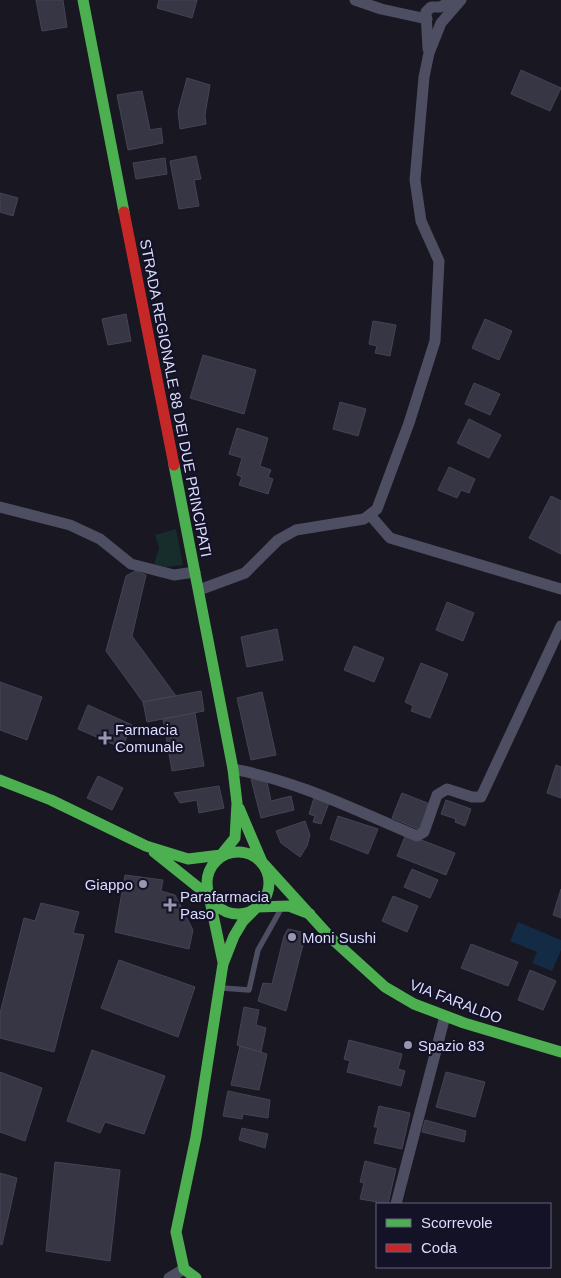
<svg xmlns="http://www.w3.org/2000/svg" width="561" height="1278" font-family="Arial,sans-serif">
	<rect width="100%" height="100%" fill="#181722"/>
	<!-- green -->
	<path fill="#162d2c" d="M176,529L183,565L165,567L154,564L159,548L155,535Z"/>
	<!-- water -->
	<path fill="#142b46" d="M518,922L561,940V950L552,971L532,963L537,952L510,941Z"/>
	<!-- building -->
	<path fill="#363644" stroke="#454355" d="M36,0H63L67,27L42,31Z
		M159,0H197L192,18L157,8Z
		M521,70L561,88L550,111L511,94Z
		M187,78L210,85L205,115L206,124L180,129L178,111Z
		M142,91L150,130L161,128L163,143L128,150L117,95Z
		M196,156L201,179L194,180L199,206L179,209L170,161Z
		M165,158L167,174L136,179L133,163Z
		M0,193L18,198L13,216L0,212Z
		M126,314L131,341L108,345L102,319Z
		M485,319L512,331L499,360L472,348Z
		M373,321L396,325L390,356L375,353L377,346L369,344Z
		M203,355L256,370L244,414L190,398Z
		M474,383L500,394L490,415L465,404Z
		M340,402L366,409L358,436L333,429Z
		M469,419L501,435L489,458L457,443Z
		M237,428L268,438L260,466L271,470L268,477L273,479L268,494L239,485L242,477L237,475L242,458L229,454Z
		M449,467L475,479L469,493L461,490L457,498L438,490Z
		M551,496L561,501V554L529,538Z
		M135,571L146,575L132,636L176,696L143,702L106,651L126,576Z
		M447,602L474,613L463,641L436,630Z
		M277,629L283,660L247,667L241,637Z
		M354,646L384,658L374,682L344,670Z
		M421,663L448,674L430,718L411,711L413,706L405,702Z
		M0,682L42,697L27,740L0,730Z
		M201,691L204,711L147,722L143,702Z
		M262,692L276,755L251,760L237,698Z
		M88,705L132,725L122,748L78,729Z
		M195,713L204,766L172,771L163,719Z
		M556,765L561,767V798L547,793Z
		M98,776L123,788L112,810L87,798Z
		M251,779L267,782L271,801L291,796L294,810L261,818Z
		M219,786L224,808L199,813L197,800L180,803L174,793Z
		M402,793L430,804L420,830L392,818Z
		M314,798L329,803L321,824L313,822L315,816L309,814Z
		M446,800L471,809L465,826L455,822L456,819L441,814Z
		M338,816L378,829L368,854L330,839Z
		M305,821L310,835L307,846L300,857L281,843L276,831Z
		M406,834L455,853L446,875L397,856Z
		M412,869L438,880L430,898L404,887Z
		M125,875L163,880L161,891L175,895L193,930L189,949L115,932Z
		M561,889V918L553,915Z
		M393,896L418,906L407,932L382,921Z
		M41,903L79,912L73,933L84,935L54,1052L0,1038V1013L24,918L35,921Z
		M288,929L306,933L286,1011L258,1001L263,983L272,984L284,936Z
		M471,944L518,962L508,986L461,968Z
		M119,960L195,987L178,1037L101,1008Z
		M530,970L556,981L543,1010L518,1000Z
		M244,1007L259,1010L256,1025L266,1028L261,1052L237,1045Z
		M349,1040L402,1054L398,1069L405,1071L401,1086L347,1072L350,1061L344,1059Z
		M240,1046L267,1054L259,1090L231,1085Z
		M92,1050L165,1076L144,1134L105,1122L100,1133L67,1121Z
		M0,1072L42,1088L25,1141L0,1132Z
		M446,1072L485,1082L475,1117L436,1107Z
		M228,1091L270,1100L268,1118L243,1114L242,1119L223,1116Z
		M379,1106L410,1113L402,1149L374,1143L378,1127H374Z
		M425,1120L466,1131L464,1142L422,1132Z
		M242,1128L268,1134L265,1148L239,1140Z
		M365,1161L396,1169L388,1204L360,1199L364,1183L360,1182Z
		M55,1162L120,1170L110,1261L46,1251Z
		M0,1173L17,1178L2,1245L0,1244Z"/>
	<g fill="none" stroke-linecap="round" stroke-linejoin="round">
		<!-- lane -->
		<path stroke="#4e4e62" stroke-width="5.5" d="M222,988L249,990L258,950L281,909"/>
		<!-- street -->
		<path stroke="#4e4e62" stroke-width="11" d="M355,0L381,9L427,19
			M428,49L426,12L431,7H440L454,0
			M0,507L70,525L100,539L131,564L174,575L195,572
			M370,515L390,538L561,589
			M199,590L245,573L278,540L296,530L364,519L377,509L409,423L435,341L439,261L421,221L415,180L424,77L429,53L441,23L461,0
			M233,769C298,781 357,811 417,836L424,832L437,795L447,789L472,797H481L561,626
			M396,1204L445,1016
			M169,1278L184,1269"/>
		<!-- fast -->
		<path stroke="#4caf50" stroke-width="11" d="M83,0L124,212
			M0,780L51,800L146,846L188,859L221,855L235,838L237,803L233,769L174,465
			M239,808L262,862L331,938L385,987L414,1004L464,1023L561,1052
			M207 883a31 31 0 1 1 62 0a31 31 0 1 1-62 0Z
			M154,852L209,896L223,962
			M196,1278L184,1269L176,1232L196,1137L223,964L234,936L243,921L257,907L289,906L310,914"/>
		<!-- jam -->
		<path stroke="#c62828" stroke-width="11" d="M124,212L174,465"/>
	</g>
	<!-- markers -->
	<g fill="#9797b0" stroke="#141227" stroke-width="2">
		<path d="M102.5 730.5h5v5h5v5h-5v5h-5v-5h-5v-5h5z"/>
		<circle cx="143" cy="884" r="5"/>
		<path d="M167.5 897.5h5v5h5v5h-5v5h-5v-5h-5v-5h5z"/>
		<circle cx="292" cy="937" r="5"/>
		<circle cx="408" cy="1045" r="5"/>
	</g>
	<g text-anchor="middle" dominant-baseline="central" stroke-width="4.5" stroke-linejoin="round" paint-order="stroke">
		<!-- street labels -->
		<g font-size="15" fill="#dcdcfc" stroke="#141227">
			<text transform="translate(176 398) rotate(79)">STRADA REGIONALE 88 DEI DUE PRINCIPATI</text>
			<text transform="translate(456 1001) rotate(21)">VIA FARALDO</text>
		</g>
		<!-- poi labels -->
		<g font-size="15" fill="#dcdcfc" stroke="#141227" text-anchor="start">
			<text x="115" y="729">Farmacia<tspan x="115" dy="17">Comunale</tspan></text>
			<text x="133" y="884" text-anchor="end">Giappo</text>
			<text x="180" y="896">Parafarmacia<tspan x="180" dy="17">Paso</tspan></text>
			<text x="302" y="937">Moni Sushi</text>
			<text x="418" y="1045">Spazio 83</text>
		</g>
	</g>
	<!-- legend -->
	<rect x="376" y="1203" width="175" height="65" fill="#141227" stroke="#64637c"/>
	<rect x="386" y="1219" width="25" height="8" fill="#4caf50" stroke="#64637c"/>
	<text x="421" y="1228" font-size="15" fill="#dcdcfc">Scorrevole</text>
	<rect x="386" y="1244" width="25" height="8" fill="#c62828" stroke="#64637c"/>
	<text x="421" y="1253" font-size="15" fill="#dcdcfc">Coda</text>
</svg>
